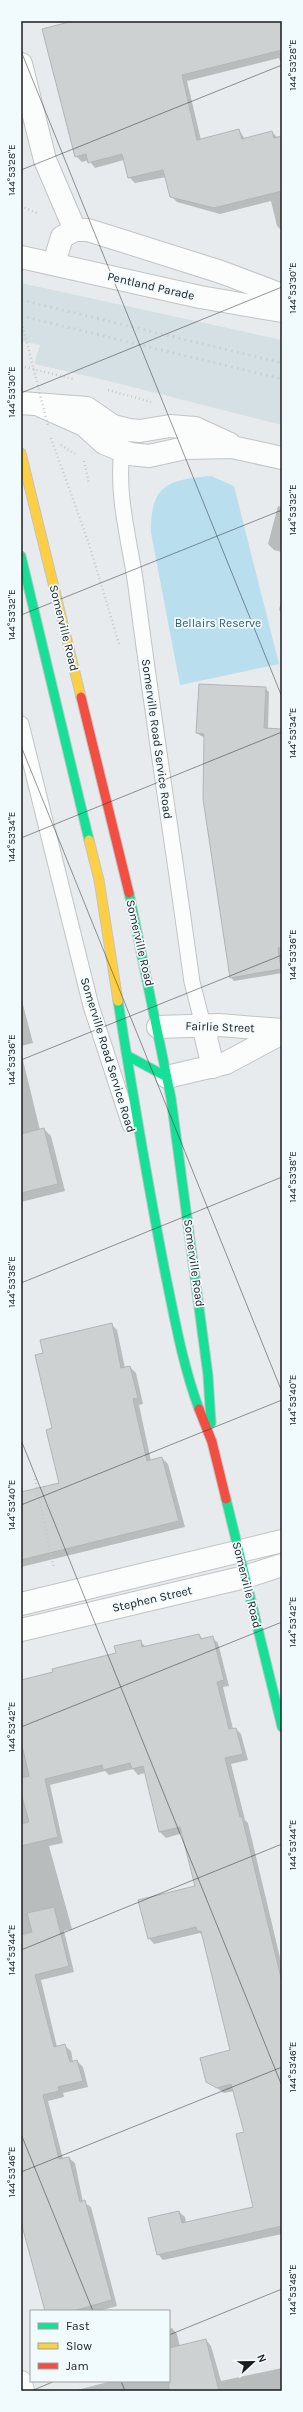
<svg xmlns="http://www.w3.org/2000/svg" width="303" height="2412" font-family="Karla,sans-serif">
	<rect width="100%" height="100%" fill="#e7ebed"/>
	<!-- built -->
	<path fill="#d5e0e5" d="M21,283L282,340V425L109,381L34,364L40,345L21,341Z"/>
	<!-- green -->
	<path fill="#b9dfef" d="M211,476L234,486L279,664L180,685L151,533C150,484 168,480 211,476Z"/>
	<!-- shadow -->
	<path fill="#0003" d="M78,21H282V66L279,58L187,81L201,140L239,130L245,139L272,132L278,138L282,137V231L277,226L271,201L220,214L177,202L171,196L166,177L135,183L129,177L124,160L95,168L89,160L82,162L76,156Z
		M278,506L282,507V552L274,550L268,544Z
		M282,597V613L279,610Z
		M265,688L269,692L268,729L282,730V973L234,981L231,977L205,737L201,736L197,733Z
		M21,997L33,1043L21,1046Z
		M21,1052L40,1130L44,1129L51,1136L65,1191L21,1202Z
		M111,1324L117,1330L125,1368L130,1367L136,1373L143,1404L139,1405L151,1461L162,1458L168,1464L185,1527L21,1567V1493L60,1483L44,1353Z
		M199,1635L204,1640L212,1637L218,1643L229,1686L223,1687L233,1729H236L241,1734L248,1760L231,1764L245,1820L248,1823L282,1966V2234L163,2260L158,2254L179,2212L185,2217L186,2223L254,2207L245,2133L234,2091L224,2093L207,2081L231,2051L203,1936L200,1933L154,1944L149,1938L196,1887L183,1833L166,1838L160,1832L145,1773L138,1775L133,1769L109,1775L105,1771L50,1785L63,1843L49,1846L72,1929L64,1931L74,1972L41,1980L57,2047L65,2046L71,2051L73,2062L77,2061L83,2067L88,2087L63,2093L64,2097L48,2101L63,2159L69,2158L75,2163L83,2202L91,2207L117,2306L99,2311H46L21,2212V1681L117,1654L140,1641L146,1647Z
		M172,2328L177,2334L180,2347L206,2340L211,2346L221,2381L282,2368V2391H73L112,2381H169V2329Z"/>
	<!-- building -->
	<path fill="#ced1d2" stroke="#b2b5b7" d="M73,21H282V50L182,75L197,140L239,129L242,139L272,131L274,138L282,136V191L214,208L170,197L163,170L128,178L122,154L88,163L86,154L75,157L42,29Z
		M199,684L266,687L264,728L282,729V947L278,948L281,969L230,978L203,799L204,734L196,733Z
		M44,1128L58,1184L21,1193V1134Z
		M112,1323L121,1368L130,1366L138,1398L133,1399L147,1461L162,1457L179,1521L21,1560V1492L59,1483L46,1430L52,1428L35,1355L43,1353L40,1340Z
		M199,1634L201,1639L213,1636L224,1680L217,1682L229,1729L236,1728L243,1754L225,1758L240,1817H242L282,1982V2226L157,2255L148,2218L179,2211L182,2223L253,2207L236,2134L244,2132L231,2084L217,2088L206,2082L200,2058L230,2050L201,1931H197L196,1927L148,1939L138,1900L195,1886L180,1827L159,1832L143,1766L132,1769L130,1763L103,1770L102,1765L45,1779L58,1837L21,1846V1824L29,1822L21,1793V1778L29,1776L21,1741V1680L53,1672L52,1669L116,1653L114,1646L141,1640L142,1647Z
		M54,1907L69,1966L35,1975L54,2047L65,2044L70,2062L77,2060L83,2081L58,2087L59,2091L43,2095L59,2159L69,2157L80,2202L85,2200L112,2300L73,2311H45L21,2222V1935L32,1932L27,1913Z
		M206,2339L219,2391H169V2348Z"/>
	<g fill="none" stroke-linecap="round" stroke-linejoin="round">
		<!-- lane casing -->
		<g stroke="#c1c4c5" stroke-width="17">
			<path id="lane" d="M122,451C116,496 130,542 136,586C153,719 174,850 192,982L203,1025
				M21,724L91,1006L130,1125"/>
		</g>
		<!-- street casing -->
		<g stroke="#c1c4c5" stroke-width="24">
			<path id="street" d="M21,64L45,160L75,230
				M21,257L200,297L282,311
				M54,263L62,237L75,230H88L221,272L282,295
				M21,403L87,408L113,426L129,430L140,431L170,426L195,428L230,444
				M41,406L84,425L104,443L130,454L149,456L185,448L232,447L282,458
				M203,1025L213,1067
				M158,1027L219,1025L282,1030
				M167,1077L226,1063L282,1033
				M21,1604L282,1541
				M21,1630L245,1577L282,1565
				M21,2382L23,2391"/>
		</g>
		<!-- fast casing -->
		<g stroke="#c1c4c5" stroke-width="11">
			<path id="fast" d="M21,556L89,840
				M129,893L171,1098L208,1375L211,1423
				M118,1001C132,1090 147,1179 164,1267C174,1315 182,1363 199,1409
				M128,1056L167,1077
				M226,1499L282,1727"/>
		</g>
		<!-- slow casing -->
		<g stroke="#c1c4c5" stroke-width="11">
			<path id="slow" d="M21,453L81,697
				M89,840L99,880L118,1001"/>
		</g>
		<!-- jam casing -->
		<g stroke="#c1c4c5" stroke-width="11">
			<path id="jam" d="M81,697L129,893
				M199,1409L212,1442L226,1499"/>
		</g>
		<!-- path -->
		<path stroke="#c6c8c9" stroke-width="2.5" stroke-dasharray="1 3" stroke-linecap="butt" d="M21,206L39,214
			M21,366L73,379
			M108,390L151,402
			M51,438L89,544L119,644
			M61,445L75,454
			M84,461L89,484
			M35,1479L54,1569"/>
		<!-- lane -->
		<use href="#lane" stroke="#fbfcfc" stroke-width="15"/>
		<!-- street -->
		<use href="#street" stroke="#fbfcfc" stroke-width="22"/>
		<!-- fast -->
		<use href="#fast" stroke="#16e098" stroke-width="9"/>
		<!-- slow -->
		<use href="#slow" stroke="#ffcf43" stroke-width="9"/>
		<!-- jam -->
		<use href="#jam" stroke="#f24e42" stroke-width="9"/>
		<!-- rail -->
		<path stroke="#ced0d1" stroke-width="3" stroke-dasharray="2 4" stroke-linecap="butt" d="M21,300L282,363
			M21,316L282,379"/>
		<!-- path-bridge -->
		<path stroke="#c6c8c9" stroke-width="2.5" stroke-dasharray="1 3" stroke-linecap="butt" d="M21,319L48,426"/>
	</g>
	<!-- ticks -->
	<path fill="none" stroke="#1a1d1e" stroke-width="1" stroke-opacity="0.45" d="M21,51L282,697M21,170L282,65M21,393L282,287M21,615L282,510M21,746L282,1392M21,838L282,732M21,1060L282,955M21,1283L282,1177M21,1440L282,2086M21,1505L282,1400M21,1727L282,1622M21,1950L282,1844M21,2134L93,2311M21,2172L282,2067M169,2335L282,2289M121,2381L125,2391M31,2391L55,2381"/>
	<g text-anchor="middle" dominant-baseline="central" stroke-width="3.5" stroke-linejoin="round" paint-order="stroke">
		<!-- street labels -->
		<g font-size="12" fill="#1a1d1e" stroke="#f1fafd">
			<text transform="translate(151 286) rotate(13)">Pentland Parade</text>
			<text transform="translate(64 628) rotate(76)">Somerville Road</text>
			<text transform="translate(157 739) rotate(82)">Somerville Road Service Road</text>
			<text transform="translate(140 943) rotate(77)">Somerville Road</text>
			<text transform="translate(220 1027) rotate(2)">Fairlie Street</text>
			<text transform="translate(108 1055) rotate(73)">Somerville Road Service Road</text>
			<text transform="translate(194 1263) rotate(82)">Somerville Road</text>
			<text transform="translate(247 1585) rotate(76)">Somerville Road</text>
			<text transform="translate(152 1599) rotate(-13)">Stephen Street</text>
		</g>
		<!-- park labels -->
		<g font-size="12" fill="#265f74" stroke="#f1fafd">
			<text x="218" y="623">Bellairs Reserve</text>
		</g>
	</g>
	<!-- border -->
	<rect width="303" height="2412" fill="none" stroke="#f1fafd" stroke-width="44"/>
	<!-- legend -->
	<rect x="30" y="2310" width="140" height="72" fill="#f1fafd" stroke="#9ba2a4"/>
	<rect x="38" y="2323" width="20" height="6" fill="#16e098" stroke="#9ba2a4"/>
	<text x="66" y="2330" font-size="12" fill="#1a1d1e">Fast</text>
	<rect x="38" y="2343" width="20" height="6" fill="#ffcf43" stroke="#9ba2a4"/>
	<text x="66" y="2350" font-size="12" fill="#1a1d1e">Slow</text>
	<rect x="38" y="2363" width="20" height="6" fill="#f24e42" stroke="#9ba2a4"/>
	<text x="66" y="2370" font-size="12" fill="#1a1d1e">Jam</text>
	<!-- north arrow -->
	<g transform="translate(253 2362) rotate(68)" stroke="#f1fafd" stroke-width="3" paint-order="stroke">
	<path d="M0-3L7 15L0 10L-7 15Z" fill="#1a1d1e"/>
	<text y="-6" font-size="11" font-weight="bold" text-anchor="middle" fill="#1a1d1e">N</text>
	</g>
	<rect x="22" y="22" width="259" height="2368" fill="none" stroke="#1a1d1e" stroke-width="1.5"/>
	<g font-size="10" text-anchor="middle" fill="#1a1d1e">
		<text transform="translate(292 65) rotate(-90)" y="4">144°53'28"E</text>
		<text transform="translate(11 170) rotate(-90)" y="4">144°53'28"E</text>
		<text transform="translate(292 288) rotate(-90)" y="4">144°53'30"E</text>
		<text transform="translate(11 392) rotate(-90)" y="4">144°53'30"E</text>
		<text transform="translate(292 510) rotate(-90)" y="4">144°53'32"E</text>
		<text transform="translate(11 615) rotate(-90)" y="4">144°53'32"E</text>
		<text transform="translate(292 733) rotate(-90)" y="4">144°53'34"E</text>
		<text transform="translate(11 837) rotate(-90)" y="4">144°53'34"E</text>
		<text transform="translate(292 955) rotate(-90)" y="4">144°53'36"E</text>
		<text transform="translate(11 1060) rotate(-90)" y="4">144°53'36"E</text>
		<text transform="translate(292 1177) rotate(-90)" y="4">144°53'38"E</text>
		<text transform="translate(11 1282) rotate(-90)" y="4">144°53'38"E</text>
		<text transform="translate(292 1400) rotate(-90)" y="4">144°53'40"E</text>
		<text transform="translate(11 1505) rotate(-90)" y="4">144°53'40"E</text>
		<text transform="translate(292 1622) rotate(-90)" y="4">144°53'42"E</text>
		<text transform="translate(11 1727) rotate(-90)" y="4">144°53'42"E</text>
		<text transform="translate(292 1845) rotate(-90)" y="4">144°53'44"E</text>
		<text transform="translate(11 1950) rotate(-90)" y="4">144°53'44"E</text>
		<text transform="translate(292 2067) rotate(-90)" y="4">144°53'46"E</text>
		<text transform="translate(11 2172) rotate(-90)" y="4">144°53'46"E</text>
		<text transform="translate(292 2290) rotate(-90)" y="4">144°53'48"E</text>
	</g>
</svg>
